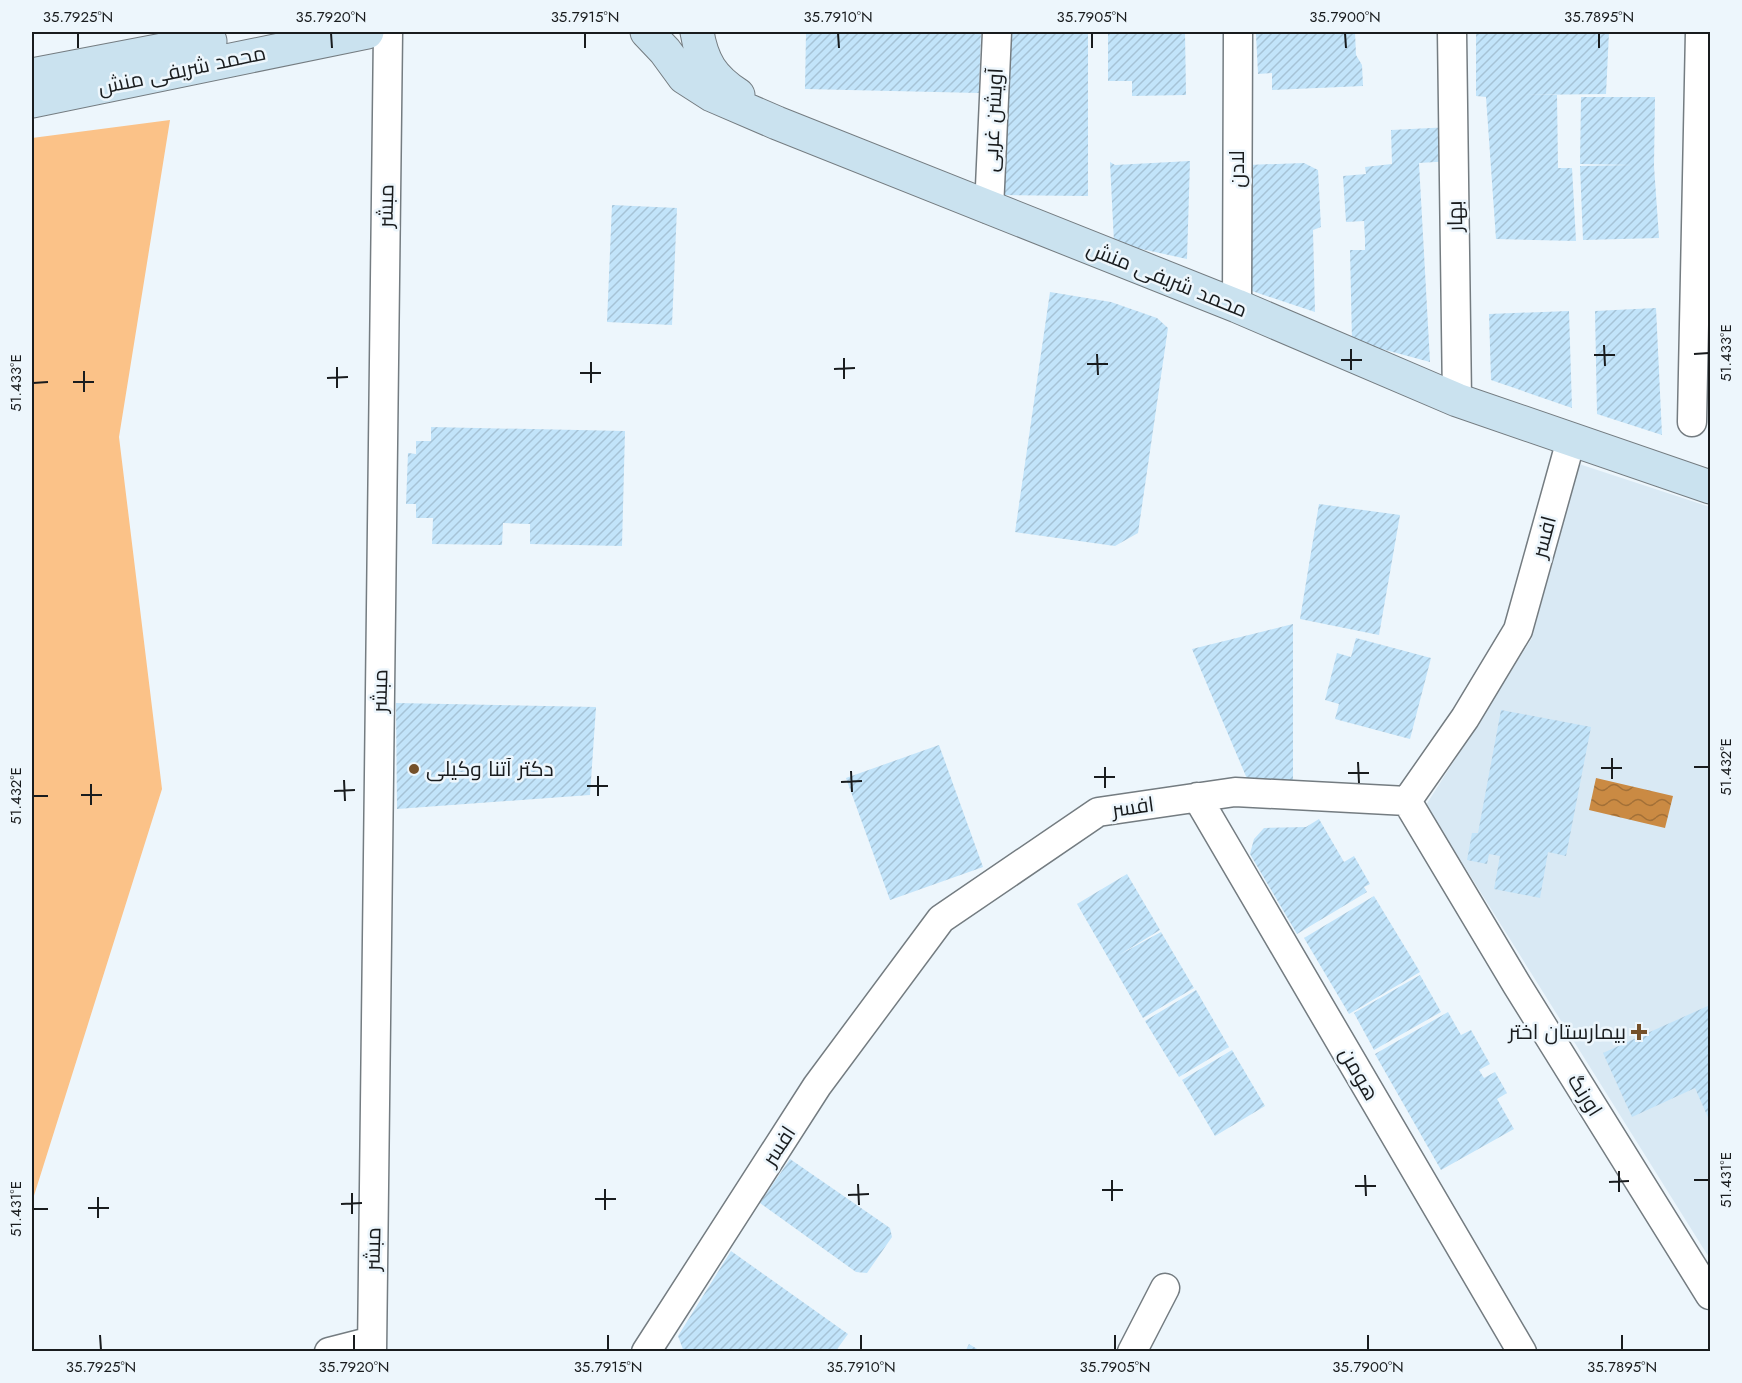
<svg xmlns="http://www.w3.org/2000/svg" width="1742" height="1383" font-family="Jost,Cairo,sans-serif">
	<defs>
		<pattern id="water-waves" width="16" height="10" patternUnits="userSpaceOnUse" patternTransform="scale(1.5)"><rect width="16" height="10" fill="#ca8a43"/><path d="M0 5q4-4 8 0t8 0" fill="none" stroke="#a37037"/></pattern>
		<pattern id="building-hatch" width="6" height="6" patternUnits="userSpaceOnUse" patternTransform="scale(1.5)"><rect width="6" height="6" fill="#c2e4fa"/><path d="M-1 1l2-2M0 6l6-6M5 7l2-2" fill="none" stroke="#a6c3d6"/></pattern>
	</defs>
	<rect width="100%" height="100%" fill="#edf6fc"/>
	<!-- built -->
	<path fill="#d9e9f4" d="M1579,464L1710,507V1259L1426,805L1532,638Z"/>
	<!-- green -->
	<path fill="#fbc288" d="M170,120L119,437L162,789L32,1202V138Z"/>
	<!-- water -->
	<path fill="url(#water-waves)" d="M1596,778L1673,796L1665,828L1589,810Z"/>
	<!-- building -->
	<path fill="url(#building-hatch)" d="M806,32H981L979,93L805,89Z
		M1004,32H1088V196L1003,195Z
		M1108,32H1185L1186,95L1132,96V81H1108Z
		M1269,32H1355L1356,55L1362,65L1363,86L1272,90V73L1258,74L1256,34L1269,33Z
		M1476,32H1609L1606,94L1521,95H1557L1558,168H1572L1576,241L1496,239L1486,97L1476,96Z
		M1581,97H1655L1654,166L1659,238L1583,240L1580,166L1632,165L1580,164Z
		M1451,127L1452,161L1419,163L1430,362L1352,341L1350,250H1365V239L1364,221L1346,222L1343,176L1366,174L1365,167L1392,164L1391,130Z
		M1190,161L1187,259L1114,243L1110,162L1115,165Z
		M1304,163L1318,170L1321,227L1313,230L1315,312L1252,291L1247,165Z
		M612,205L677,208L672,325L607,322Z
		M1050,292L1111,302L1157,318L1168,328L1138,533L1115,546L1015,532Z
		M1656,308L1662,435L1597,414L1595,311Z
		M1569,311L1572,408L1491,380L1489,314Z
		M431,427L625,431L622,546L530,544V524L503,523L502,545L432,544L433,518H416V504H406L408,453L416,454V441H431Z
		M1319,504L1400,515L1379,635L1300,619Z
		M1293,624V783L1248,781L1192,649Z
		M1356,638L1431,658L1410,739L1335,719L1339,704L1325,700L1337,653L1351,657Z
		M396,703L596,707L590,795L397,809Z
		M1501,710L1591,727L1566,856L1548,852L1540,898L1494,889L1500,856L1489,854L1487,864L1467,860L1472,833H1478Z
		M939,745L983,867L890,900L846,778Z
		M1319,819L1344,862L1354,856L1370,884L1364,887L1367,892L1297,934L1250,854L1254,839L1264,828L1306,827Z
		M1127,874L1160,930L1119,955L1161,932L1194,988L1143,1018L1077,904Z
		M1374,896L1420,972L1349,1014L1304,938Z
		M1420,975L1441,1012L1374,1050L1354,1013Z
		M1196,990L1229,1047L1179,1077L1145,1021Z
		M1710,1005V1122L1695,1088L1632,1117L1603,1053Z
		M1448,1012L1461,1035L1471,1030L1490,1064L1479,1070L1484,1078L1495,1072L1507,1093L1497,1099L1514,1129L1441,1170L1375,1054Z
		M1232,1050L1265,1106L1215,1136L1182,1080Z
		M790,1159L890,1228L892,1237L867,1273L856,1272L760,1203Z
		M731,1251L848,1334L835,1352H684L678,1336Z
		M969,1344L982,1352H965Z"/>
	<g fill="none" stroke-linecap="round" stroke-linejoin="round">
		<!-- street casing -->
		<g stroke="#747c81" stroke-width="31">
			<path id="street" d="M1452,32L1457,400
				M989,209L997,32
				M1237,306L1238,32
				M1692,422L1700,32
				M1197,797L1522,1352
				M1407,801L1517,985L1710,1295
				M329,1352L372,1341
				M372,1352L388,32
				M646,1352L817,1086L941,919L1098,812L1235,792L1407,801L1465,718L1518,630L1571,440
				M1132,1352L1165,1288"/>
		</g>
		<!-- secondary casing -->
		<g stroke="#747c81" stroke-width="35">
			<path id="secondary" d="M647,32L665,51L684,77L712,95L777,123L1237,306L1457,400L1710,487
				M697,32C702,62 712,78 738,95
				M32,75L210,41
				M32,101L367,32"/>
		</g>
		<!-- street -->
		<use href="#street" stroke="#fff" stroke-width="28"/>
		<!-- secondary -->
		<use href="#secondary" stroke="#cae2ef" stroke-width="33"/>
	</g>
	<!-- ticks -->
	<path fill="none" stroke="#191c1e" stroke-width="2" d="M78,33V48M331,33L332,48M585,33V48M838,33L839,48M1092,33V48M1345,33L1346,48M1599,33V48M1604,345L1605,366M1351,349V370M1097,354L1098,375M1694,354L1709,353M1594,355H1615M844,358V379M1341,360H1362M591,362V383M1087,364H1108M337,367V388M834,369L855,368M84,371V392M580,373H601M327,378L348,377M73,382H94M33,383L48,382M1612,758V779M1358,762L1359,783M1105,767V788M1694,767H1709M1601,768H1622M851,771L852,792M1348,773H1369M598,776V796M1094,777H1115M344,780L345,801M841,782L862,781M91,784V805M587,786H608M334,791L355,790M81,795H102M33,796H48M1619,1171V1192M1365,1175L1366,1196M1112,1180V1201M1694,1180H1709M1609,1182L1629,1181M858,1184L859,1205M1355,1186H1376M605,1189V1210M1102,1190H1123M352,1193V1214M848,1195L869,1194M98,1197V1218M595,1199H616M341,1204L362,1203M88,1208H109M33,1209H48M100,1335L101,1350M354,1335V1350M608,1335V1350M861,1335V1350M1115,1335V1350M1368,1335V1350M1622,1335V1350"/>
	<!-- markers -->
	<g fill="#74502a" stroke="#edf6fc" stroke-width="2">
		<circle cx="414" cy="769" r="6"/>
		<path d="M1636 1023h6v6h6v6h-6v6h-6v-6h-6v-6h6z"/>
	</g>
	<g text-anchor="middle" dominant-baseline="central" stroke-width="5" stroke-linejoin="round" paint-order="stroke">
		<!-- street labels -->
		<g font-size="21" fill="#191c1e" stroke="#edf6fc">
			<text transform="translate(182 70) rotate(-12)">محمد شریفی منش</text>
			<text transform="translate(993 120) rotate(-87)">آویشن غربی</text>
			<text transform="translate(1237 169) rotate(-90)">لادن</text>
			<text transform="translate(386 206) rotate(-89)">مبشر</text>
			<text transform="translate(1455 216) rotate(-91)">بهار</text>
			<text transform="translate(1167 279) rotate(22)">محمد شریفی منش</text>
			<text transform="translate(1544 537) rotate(-75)">افسر</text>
			<text transform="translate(380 691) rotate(-89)">مبشر</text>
			<text transform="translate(1133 807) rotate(-8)">افسر</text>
			<text transform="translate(1359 1074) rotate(60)">هومن</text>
			<text transform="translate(1585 1095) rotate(58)">اورنگ</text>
			<text transform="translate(779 1146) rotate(-57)">افسر</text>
			<text transform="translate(373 1249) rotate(-89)">مبشر</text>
		</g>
		<!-- poi labels -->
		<g font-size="21" fill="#191c1e" stroke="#edf6fc" text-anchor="start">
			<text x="426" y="769">دکتر آتنا وکیلی</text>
			<text x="1626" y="1032" text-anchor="end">بیمارستان اختر</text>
		</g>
	</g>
	<!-- border -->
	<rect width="1742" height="1383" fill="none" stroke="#edf6fc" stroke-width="66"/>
	<rect x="33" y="33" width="1676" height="1317" fill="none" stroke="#191c1e" stroke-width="2"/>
	<g font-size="15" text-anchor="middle" fill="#191c1e">
		<text x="78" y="22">35.7925°N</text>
		<text x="331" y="22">35.7920°N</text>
		<text x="585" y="22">35.7915°N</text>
		<text x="838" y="22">35.7910°N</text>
		<text x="1092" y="22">35.7905°N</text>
		<text x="1345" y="22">35.7900°N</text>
		<text x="1599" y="22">35.7895°N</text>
		<text transform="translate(1726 353) rotate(-90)" y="5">51.433°E</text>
		<text transform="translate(16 383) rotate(-90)" y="5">51.433°E</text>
		<text transform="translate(1726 767) rotate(-90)" y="5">51.432°E</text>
		<text transform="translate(16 796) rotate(-90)" y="5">51.432°E</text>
		<text transform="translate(1726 1180) rotate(-90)" y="5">51.431°E</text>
		<text transform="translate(16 1209) rotate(-90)" y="5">51.431°E</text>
		<text x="101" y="1372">35.7925°N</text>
		<text x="354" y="1372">35.7920°N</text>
		<text x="608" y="1372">35.7915°N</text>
		<text x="861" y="1372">35.7910°N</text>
		<text x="1115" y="1372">35.7905°N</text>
		<text x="1368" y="1372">35.7900°N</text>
		<text x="1622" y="1372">35.7895°N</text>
	</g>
</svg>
